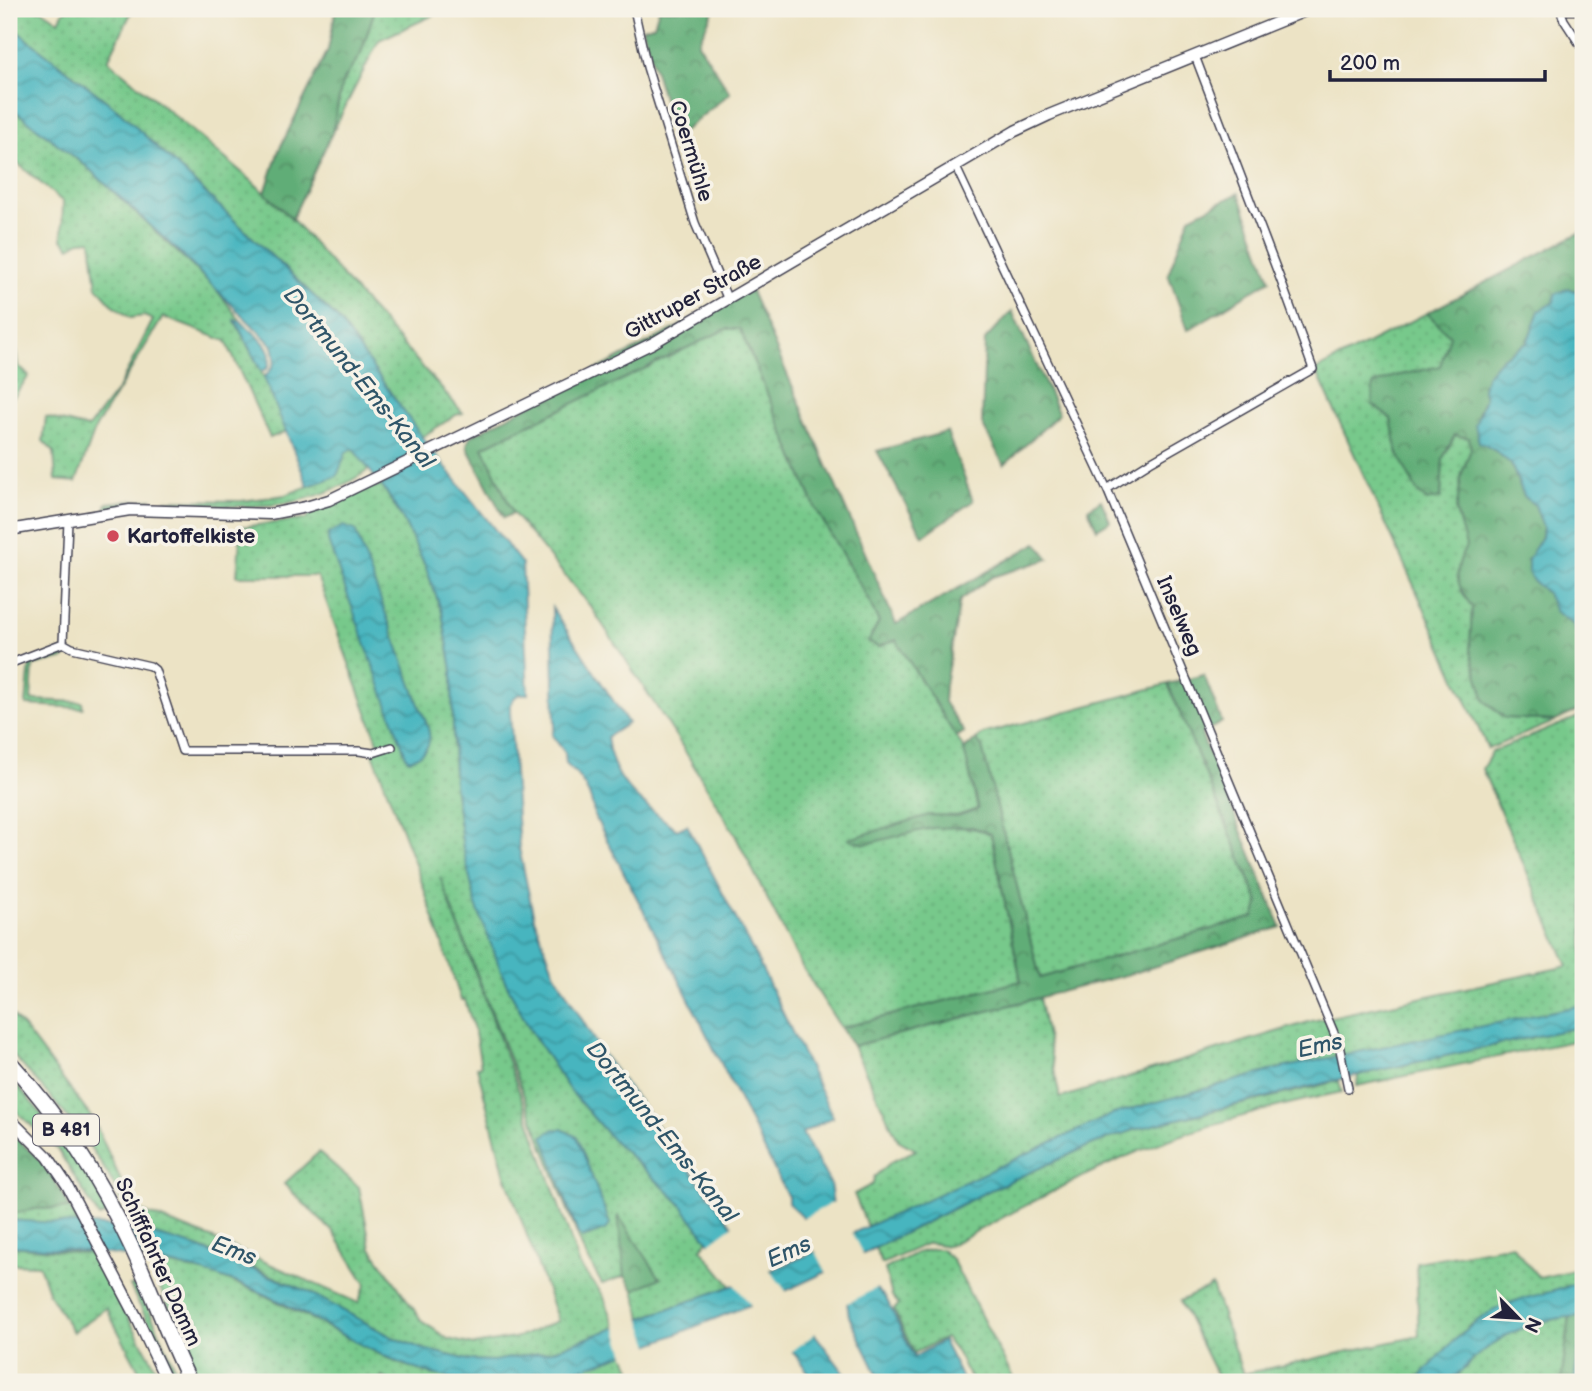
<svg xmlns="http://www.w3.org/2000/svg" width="1592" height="1391" font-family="'Balsamiq Sans',sans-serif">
	<defs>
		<pattern id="grass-dots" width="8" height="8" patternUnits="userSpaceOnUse" patternTransform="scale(1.75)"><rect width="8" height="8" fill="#77c98b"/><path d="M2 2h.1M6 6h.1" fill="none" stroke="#67ac79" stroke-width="1.8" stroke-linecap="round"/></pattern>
		<pattern id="forest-crowns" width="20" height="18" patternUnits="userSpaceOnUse" patternTransform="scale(1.75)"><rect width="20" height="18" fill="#61ad77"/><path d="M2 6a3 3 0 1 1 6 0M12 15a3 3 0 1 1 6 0" fill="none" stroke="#508c63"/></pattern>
		<pattern id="water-waves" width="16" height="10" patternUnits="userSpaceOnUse" patternTransform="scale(1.75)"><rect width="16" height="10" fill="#46b5bf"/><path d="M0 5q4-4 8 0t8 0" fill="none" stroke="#3a939c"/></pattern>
	</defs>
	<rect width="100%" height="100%" fill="#f7f3e8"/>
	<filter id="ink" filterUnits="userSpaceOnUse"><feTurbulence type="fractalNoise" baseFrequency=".0143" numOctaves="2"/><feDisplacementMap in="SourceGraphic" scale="14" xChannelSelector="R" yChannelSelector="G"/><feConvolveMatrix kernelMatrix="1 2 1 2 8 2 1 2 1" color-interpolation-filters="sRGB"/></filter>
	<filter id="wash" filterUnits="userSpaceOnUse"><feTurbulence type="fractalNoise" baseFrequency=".00686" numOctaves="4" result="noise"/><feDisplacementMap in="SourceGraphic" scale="28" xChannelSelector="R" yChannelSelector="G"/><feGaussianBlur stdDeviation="1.57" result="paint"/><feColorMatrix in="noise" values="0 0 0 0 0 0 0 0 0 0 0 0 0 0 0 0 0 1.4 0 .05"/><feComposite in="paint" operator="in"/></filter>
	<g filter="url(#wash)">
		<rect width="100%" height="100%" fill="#ece3c5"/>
		<!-- grass -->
		<path fill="url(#grass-dots)" stroke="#4c7663" stroke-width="2" d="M9,9H41L59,21L65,9H133L108,60L252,181L292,219L463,413L456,415L422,437L338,319L315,297L118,110L9,25Z
			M375,9H447L379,40L332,133L342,83L361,53Z
			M9,106L86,166L214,287L241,321H235L264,377L287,431L270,438L226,341L163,317L96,427L76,482L56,480L54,452L43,441L46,417L88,428L118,389L153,320L144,316L130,318L111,303L97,287L91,240L80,241L70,247L62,239L63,202L9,156Z
			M9,300L18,366L29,376L9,403Z
			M1427,313L1451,336L1440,366L1392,377L1391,419L1398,454L1441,497L1443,458L1455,435L1469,437L1471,449L1462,473L1456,511L1467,546C1453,572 1455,584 1472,607L1470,649L1485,701L1505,718L1556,721L1488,749L1316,370Z
			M726,329H740L815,507L868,599L879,623L869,642L878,647L896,640L964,749L978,809L957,816L929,815L865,844C906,834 951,817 991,834L1021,981L841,1028L801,965L734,833L679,741L591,607L513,513L483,447Z
			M351,449L356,451L370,469C302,516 243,507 165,502V500L241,501L265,498L285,495L336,476L345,454Z
			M372,485L374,487L382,486L402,518L425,565L442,612L452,670L454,784L463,848L505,981L529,1028L568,1088L610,1137L679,1202L708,1240L701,1249L732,1287L642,1318L634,1290L659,1278L619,1217L625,1276L602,1284L583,1250L440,877L522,1099L580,1266L603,1295L616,1328L551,1351L494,1361L469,1360L423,1349L392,1337L304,1290L245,1264L197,1247L143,1232L133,1208L211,1238L358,1303L366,1284L334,1233L284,1184L319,1152L359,1187L371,1248L422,1321L448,1339L474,1345L519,1337L558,1321L504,1172L477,1067L481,1066L475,1033L465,1000H461L422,883L373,753L379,745L318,579L316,576H237L241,527L307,519L311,510L353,496Z
			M64,651L65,658L33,666L31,700L82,702L83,708L26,705L30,662Z
			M1168,684L1259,903L1254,917L1040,978L982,747L976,740L983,734Z
			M1583,715V1014L1246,1087L867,1226L854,1194L873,1184L874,1177L891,1162L916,1150L898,1140L853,1046L1039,998L1060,1098L1312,1021L1568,966L1482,769L1492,752Z
			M9,1012L24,1028L94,1121L131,1203L124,1206C98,1147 52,1098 9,1051Z
			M1583,1026V1039L1357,1086L1358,1075Z
			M9,1076L67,1144L112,1212L99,1217L58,1150L9,1105Z
			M1339,1081L1342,1092C1265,1108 1187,1129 1116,1161C1059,1186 1004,1218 948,1246L928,1243L882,1264L875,1248L988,1191L1093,1144L1137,1129Z
			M70,1208L80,1226L9,1220V1215L34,1209Z
			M1512,1245L1539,1278L1583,1268V1280L1470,1325L1416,1382H1220L1180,1301L1212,1286L1243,1374L1419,1336L1416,1262Z
			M9,1246L95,1254L107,1280L164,1382H145L106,1308L73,1332L49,1294L39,1265L9,1264Z
			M933,1249H941L952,1259L1015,1382H972L957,1353L945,1338L914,1353L894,1310L899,1304L892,1296L885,1269L916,1253Z
			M148,1260L212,1274L258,1292L395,1362L434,1375L570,1370L625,1353L636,1382H392L382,1377L380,1382H201Z
			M138,1285L176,1370L182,1382H178L130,1286Z
			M1570,1316L1561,1382H1451C1489,1339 1513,1326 1570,1316Z"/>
		<!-- forest -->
		<path fill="url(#forest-crowns)" stroke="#426859" stroke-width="2" d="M336,9H375L361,53L342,83L332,133L292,219L265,193L279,150L328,50Z
			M659,9H714L698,43L730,93L675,138L642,28L654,25Z
			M1239,193L1270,280L1188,330L1168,274L1190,217Z
			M1583,231V288L1575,291L1568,288L1559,293L1554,302L1539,311L1527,343L1502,358L1483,389L1485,398L1478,414L1479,442L1496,451L1511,464L1525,498L1535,505L1543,527L1533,581L1547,593L1560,615L1573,624L1577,634L1583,640V708L1556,721L1505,718L1485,701L1470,649L1472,607C1455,584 1453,572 1466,546L1456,511L1462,473L1471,449L1469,438L1455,435L1443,458L1441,498L1427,501L1416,490L1398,454L1391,419L1372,404L1373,385L1392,377L1440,366L1450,336L1427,313Z
			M750,289L896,624L1037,543L1049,559L992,577L960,600L945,685L944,702L964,732L956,737L896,640L878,647L868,642L879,622L868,599L815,507L740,329H726L483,447L513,513L504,518L468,449L467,444L471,436Z
			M1012,311L1059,414L1004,465L982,424L985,340Z
			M947,432L973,501L923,536L877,451Z
			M151,499L146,506L105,510L107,503Z
			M1101,500L1110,521L1097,529L1088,509Z
			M1204,675L1222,722L1201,734L1281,927L1137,972L853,1046L841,1028L1021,981L991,834L973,827L931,828L865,844L849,839L929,815L957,816L978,809L964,749L976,740L982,747L1040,978L1254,917L1259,902L1168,684Z
			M9,1131L48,1168L70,1208L34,1209L9,1215Z
			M618,1215L660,1278L634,1290L625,1276Z
			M1570,1316H1583V1344L1579,1348L1574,1382H1561Z"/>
		<!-- water -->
		<path fill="url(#water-waves)" stroke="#346c7d" stroke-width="2" d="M9,25L118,110L338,319L422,437L522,564L528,694C515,692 510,701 510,712L519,848L534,918L554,972L600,1050L767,1272L820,1250L805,1219L788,1203V1197L684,989L594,815C592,794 581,777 566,764L565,753L552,735L555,725L552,608L628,723L607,737C612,785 642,802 677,830L687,825L755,955L833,1117L802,1133L830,1183L833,1205L849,1235L1113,1114L1281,1068L1583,1005V1026L1358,1075L1137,1129L1093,1144L988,1191L859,1256L875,1288L886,1298L914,1357L943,1341L964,1382H881L849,1316L847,1302L830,1270L783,1292L851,1382H816L755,1303C669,1335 581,1382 487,1382C401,1381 333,1324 258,1291C180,1258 92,1250 9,1246V1220L107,1226L144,1232L197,1247L305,1290L392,1337L423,1349L469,1360L493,1361L551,1351L740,1283L679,1202L610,1137L568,1088L529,1028L505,981L476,905L463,848L454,784L452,670L442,612L425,565L402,518L387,493L353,449L346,452L337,476L308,486L264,377C275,367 277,360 273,346L179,252L86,166L9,106Z
			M1568,288L1575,291L1583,288V640L1577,634L1573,624L1555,611L1547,593L1533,581L1528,571V559L1542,537L1543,527L1535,505L1525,498L1511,464L1496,451L1479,442L1475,425L1485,398L1483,389L1486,376L1502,358L1527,343L1539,311L1554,302L1555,294Z
			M235,320L241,321C254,334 279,348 267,369L261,371Z
			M343,526L355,530L421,710C431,731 437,749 410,760L407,759L328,541V534Z
			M554,1129H562L577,1137L610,1224L607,1229L583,1238L578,1234L543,1136Z
			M1580,1280H1583V1316C1526,1318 1488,1340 1451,1382H1416C1443,1352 1469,1319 1507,1304C1531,1294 1558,1294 1580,1280Z
			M1583,1344V1382H1574L1579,1348Z"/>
		<!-- pier -->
		<path fill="#ece3c5" d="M836,1201L879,1287L843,1305L800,1220Z
			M735,1224L817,1332L790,1353L733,1283L735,1282L707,1245Z
			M639,1315L651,1348L626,1357L615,1324Z"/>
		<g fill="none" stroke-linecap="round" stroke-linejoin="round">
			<!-- stream -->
			<path stroke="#46b5bf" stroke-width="2" d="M586,1363L592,1382"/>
		</g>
	</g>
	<g filter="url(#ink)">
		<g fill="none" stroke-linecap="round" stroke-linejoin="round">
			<!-- street casing -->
			<g stroke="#403f50" stroke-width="10">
				<path id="street" d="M634,9L647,67L695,223L728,300
					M1560,9L1564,20L1583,49
					M955,165L1107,489L1339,1045L1348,1088
					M1107,489L1150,462L1313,369L1281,281L1195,56
					M63,643L72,648L150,666L155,670L182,751H359L373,753L392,747
					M9,664L63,643L68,521"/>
			</g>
			<!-- secondary casing -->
			<g stroke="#403f50" stroke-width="13">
				<path id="secondary" d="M1568,9H1583
					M9,530L130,510L270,514L306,507L329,500L653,343L1015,131L1049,115L1310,9
					M9,1118L48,1157L67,1185L136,1316L167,1382"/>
			</g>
			<!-- highway casing -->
			<g stroke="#403f50" stroke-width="17">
				<path id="highway" d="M9,1061C59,1116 99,1177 130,1244C152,1289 167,1337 190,1382"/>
			</g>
			<!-- street -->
			<use href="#street" stroke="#fff" stroke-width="7"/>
			<!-- secondary -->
			<use href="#secondary" stroke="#fff" stroke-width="10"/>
			<!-- highway -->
			<use href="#highway" stroke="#fff" stroke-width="14"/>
		</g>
	</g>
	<!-- markers -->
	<circle fill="#d1495b" stroke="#f7f3e8" stroke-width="2.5" cx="113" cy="536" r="7"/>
	<g text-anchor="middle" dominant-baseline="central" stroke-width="7" stroke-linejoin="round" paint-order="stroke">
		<!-- shield labels -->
		<rect fill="#f7f3e8" stroke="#62616f" stroke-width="2" x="33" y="1114.5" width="66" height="31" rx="5"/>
		<g font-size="19" font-weight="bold" fill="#22223b">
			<text x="66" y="1130">B 481</text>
		</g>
		<!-- street labels -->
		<g font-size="21" fill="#22223b" stroke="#f7f3e8">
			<text transform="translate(691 151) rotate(73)">Coermühle</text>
			<text transform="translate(693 297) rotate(-29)">Gittruper Straße</text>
			<text transform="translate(1179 616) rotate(67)">Inselweg</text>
			<text transform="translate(158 1262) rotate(66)">Schifffahrter Damm</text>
		</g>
		<!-- poi labels -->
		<g font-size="21" font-weight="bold" fill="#22223b" stroke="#f7f3e8" text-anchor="start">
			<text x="127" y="536">Kartoffelkiste</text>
		</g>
		<!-- water labels -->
		<g font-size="23" font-style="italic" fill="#2f5569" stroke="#f7f3e8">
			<text transform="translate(359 378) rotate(51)">Dortmund-Ems-Kanal</text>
			<text transform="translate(1320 1046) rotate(-12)">Ems</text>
			<text transform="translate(662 1132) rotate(51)">Dortmund-Ems-Kanal</text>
			<text transform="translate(234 1251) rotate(21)">Ems</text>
			<text transform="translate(789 1252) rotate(-24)">Ems</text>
		</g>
	</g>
	<!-- margin -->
	<rect width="1592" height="1391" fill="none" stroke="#f7f3e8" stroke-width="35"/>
	<!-- north arrow -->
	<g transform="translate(1518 1318) rotate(115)" stroke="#f7f3e8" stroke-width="5" paint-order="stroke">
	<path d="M0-5L12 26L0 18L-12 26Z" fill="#22223b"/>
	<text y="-10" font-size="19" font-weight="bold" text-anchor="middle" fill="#22223b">N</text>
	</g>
	<!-- scale -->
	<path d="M1330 70v10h215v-10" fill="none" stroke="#22223b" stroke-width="3.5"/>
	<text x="1340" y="70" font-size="21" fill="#22223b" stroke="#f7f3e8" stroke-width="5" paint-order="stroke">200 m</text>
</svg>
